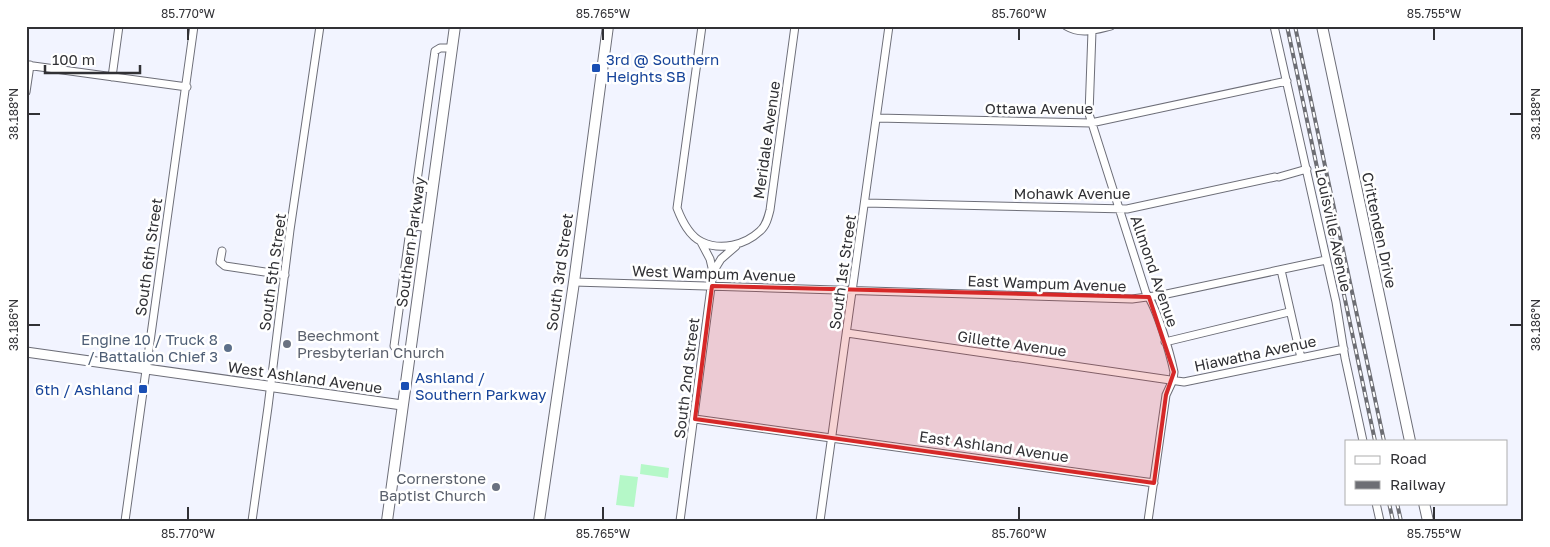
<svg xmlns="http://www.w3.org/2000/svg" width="1550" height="547" font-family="'Golos Text',sans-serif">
	<rect width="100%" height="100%" fill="#f2f4ff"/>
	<!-- green -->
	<path fill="#b5f8c8" d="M641,464L669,468L668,478L640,474Z
		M620,475L638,477L634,507L616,505Z"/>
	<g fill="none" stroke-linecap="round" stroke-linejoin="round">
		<!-- minor casing -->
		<g stroke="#6d6e78" stroke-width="9">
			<path id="minor" d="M702,26L677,208C682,221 689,236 702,242C721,251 745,245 760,231C766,226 768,218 770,210L795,26
				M1066,26C1081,35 1095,30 1111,26
				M1274,26L1336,302L1345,358L1363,441
				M1092,31L1089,114L1146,293C1157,308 1170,353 1174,372L1173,380L1166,395L1148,521
				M26,65L187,87
				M112,77L119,26
				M26,92L30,65
				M877,118L1091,123L1287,81
				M1279,177L1307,169
				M432,189L423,188L417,181L435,51L440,48H452
				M865,203L1127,209L1275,177
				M222,251L220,262L225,266L285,275
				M1281,270L1301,358
				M713,272L721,259L736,246
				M574,282L1132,299L1162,295L1326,260
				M847,333L1184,382L1344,349
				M1165,342L1289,312
				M410,353L398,351L394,346L410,230L417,226L427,228
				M695,419L1154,483
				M1376,503L1380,521
				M125,521L194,26
				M252,521L268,407L290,230L320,26
				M680,521L713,272L710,259L701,242
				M820,521L889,26"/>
		</g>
		<!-- tertiary casing -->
		<g stroke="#6d6e78" stroke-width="11">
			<path id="tertiary" d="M26,352L402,405"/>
		</g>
		<!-- secondary casing -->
		<g stroke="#6d6e78" stroke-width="12">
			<path id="secondary" d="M1322,26L1410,441
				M1424,503L1428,521
				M387,521L455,26
				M539,521L574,282L608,26"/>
		</g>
		<!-- minor -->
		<use href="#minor" stroke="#fff" stroke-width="7"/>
		<!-- tertiary -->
		<use href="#tertiary" stroke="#fff" stroke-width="9"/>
		<!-- secondary -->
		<use href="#secondary" stroke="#fff" stroke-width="10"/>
		<!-- rail casing -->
		<g stroke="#6d6e74" stroke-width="4">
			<path id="rail" d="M1287,26L1375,441
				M1295,26L1384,441
				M1389,503L1393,521
				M1397,503L1401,521"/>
		</g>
		<!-- rail -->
		<use href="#rail" stroke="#fff" stroke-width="2" stroke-dasharray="5.5" stroke-linecap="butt"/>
	</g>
	<!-- marked area -->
	<path fill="#d62828" fill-opacity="0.2" stroke="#d62828" stroke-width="4" stroke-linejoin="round" d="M712,286L1149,297L1174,372L1166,395L1154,483L695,419Z"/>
	<!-- ticks -->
	<path fill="none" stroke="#313135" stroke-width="2" d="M188,28V40M603,28V40M1019,28V40M1434,28V40M28,114H40M1510,114H1522M28,325H40M1510,325H1522M188,507V520M603,507V520M1019,507V520M1434,507V520"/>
	<!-- markers -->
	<g fill="#1a4fb4" stroke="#fff" stroke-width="2">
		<rect x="591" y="63" width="10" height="10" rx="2.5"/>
		<rect x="400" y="381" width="10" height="10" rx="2.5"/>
		<rect x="138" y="384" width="10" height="10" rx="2.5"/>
	</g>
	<g fill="#6b7280" stroke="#fff" stroke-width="2">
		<circle cx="287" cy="344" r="5"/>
		<circle cx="496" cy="487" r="5"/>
	</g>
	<circle fill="#5c6f8a" stroke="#fff" stroke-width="2" cx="228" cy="348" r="5"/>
	<g text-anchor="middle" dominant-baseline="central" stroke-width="5" stroke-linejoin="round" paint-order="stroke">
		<!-- transit labels -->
		<g font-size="15" fill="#164399" stroke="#fff" text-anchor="start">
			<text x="606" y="59">3rd @ Southern<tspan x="606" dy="17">Heights SB</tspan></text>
			<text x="415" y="377">Ashland /<tspan x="415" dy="17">Southern Parkway</tspan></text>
			<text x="133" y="389" text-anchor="end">6th / Ashland</text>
		</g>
		<!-- street labels -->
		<g font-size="15" fill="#313135" stroke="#fff">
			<text x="1039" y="108">Ottawa Avenue</text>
			<text transform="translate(766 140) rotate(-82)">Meridale Avenue</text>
			<text x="1072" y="193">Mohawk Avenue</text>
			<text transform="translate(1334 230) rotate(78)">Louisville Avenue</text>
			<text transform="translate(1380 230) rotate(78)">Crittenden Drive</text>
			<text transform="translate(410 242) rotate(-82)">Southern Parkway</text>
			<text transform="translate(148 257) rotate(-82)">South 6th Street</text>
			<text transform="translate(1155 271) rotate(71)">Allmond Avenue</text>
			<text transform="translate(272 272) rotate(-82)">South 5th Street</text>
			<text transform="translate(559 272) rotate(-82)">South 3rd Street</text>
			<text transform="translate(842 272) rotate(-82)">South 1st Street</text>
			<text transform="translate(714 273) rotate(2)">West Wampum Avenue</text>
			<text transform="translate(1047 283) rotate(2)">East Wampum Avenue</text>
			<text transform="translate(1012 343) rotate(8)">Gillette Avenue</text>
			<text transform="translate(1255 353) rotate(-12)">Hiawatha Avenue</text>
			<text transform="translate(305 377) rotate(8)">West Ashland Avenue</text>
			<text transform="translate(686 378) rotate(-83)">South 2nd Street</text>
			<text transform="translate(994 446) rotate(8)">East Ashland Avenue</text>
		</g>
		<!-- worship labels -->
		<g font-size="15" fill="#5b616d" stroke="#fff" text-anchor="start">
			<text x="297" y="335">Beechmont<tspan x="297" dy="17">Presbyterian Church</tspan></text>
			<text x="486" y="478" text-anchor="end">Cornerstone<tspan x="486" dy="17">Baptist Church</tspan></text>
		</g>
		<!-- service labels -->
		<g font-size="15" fill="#4e5e75" stroke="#fff" text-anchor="end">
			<text x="218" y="339">Engine 10 / Truck 8<tspan x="218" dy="17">/ Battalion Chief 3</tspan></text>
		</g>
	</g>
	<!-- border -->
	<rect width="1550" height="547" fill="none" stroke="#ffffff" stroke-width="55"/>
	<!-- legend -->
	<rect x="1345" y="440" width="162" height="65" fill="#ffffff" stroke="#adadae"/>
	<rect x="1355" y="456" width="25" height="8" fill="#ffffff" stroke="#adadae"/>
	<text x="1390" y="464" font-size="15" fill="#313135">Road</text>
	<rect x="1355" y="481" width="25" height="8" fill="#6d6e74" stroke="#adadae"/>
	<text x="1390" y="490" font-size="15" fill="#313135">Railway</text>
	<!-- scale -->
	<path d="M45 65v8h95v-8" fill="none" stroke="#313135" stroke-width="2.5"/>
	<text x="52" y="65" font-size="15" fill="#313135" stroke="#ffffff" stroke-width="4" paint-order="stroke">100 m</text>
	<rect x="28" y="28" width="1494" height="492" fill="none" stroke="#313135" stroke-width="2"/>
	<g font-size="12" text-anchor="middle" fill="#313135">
		<text x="188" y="18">85.770°W</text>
		<text x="603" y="18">85.765°W</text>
		<text x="1019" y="18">85.760°W</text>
		<text x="1434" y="18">85.755°W</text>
		<text transform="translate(14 114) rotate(-90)" y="4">38.188°N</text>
		<text transform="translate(1536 114) rotate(-90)" y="4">38.188°N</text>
		<text transform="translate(14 325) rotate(-90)" y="4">38.186°N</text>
		<text transform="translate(1536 325) rotate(-90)" y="4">38.186°N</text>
		<text x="188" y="538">85.770°W</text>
		<text x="603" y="538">85.765°W</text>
		<text x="1019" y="538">85.760°W</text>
		<text x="1434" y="538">85.755°W</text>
	</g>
</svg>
